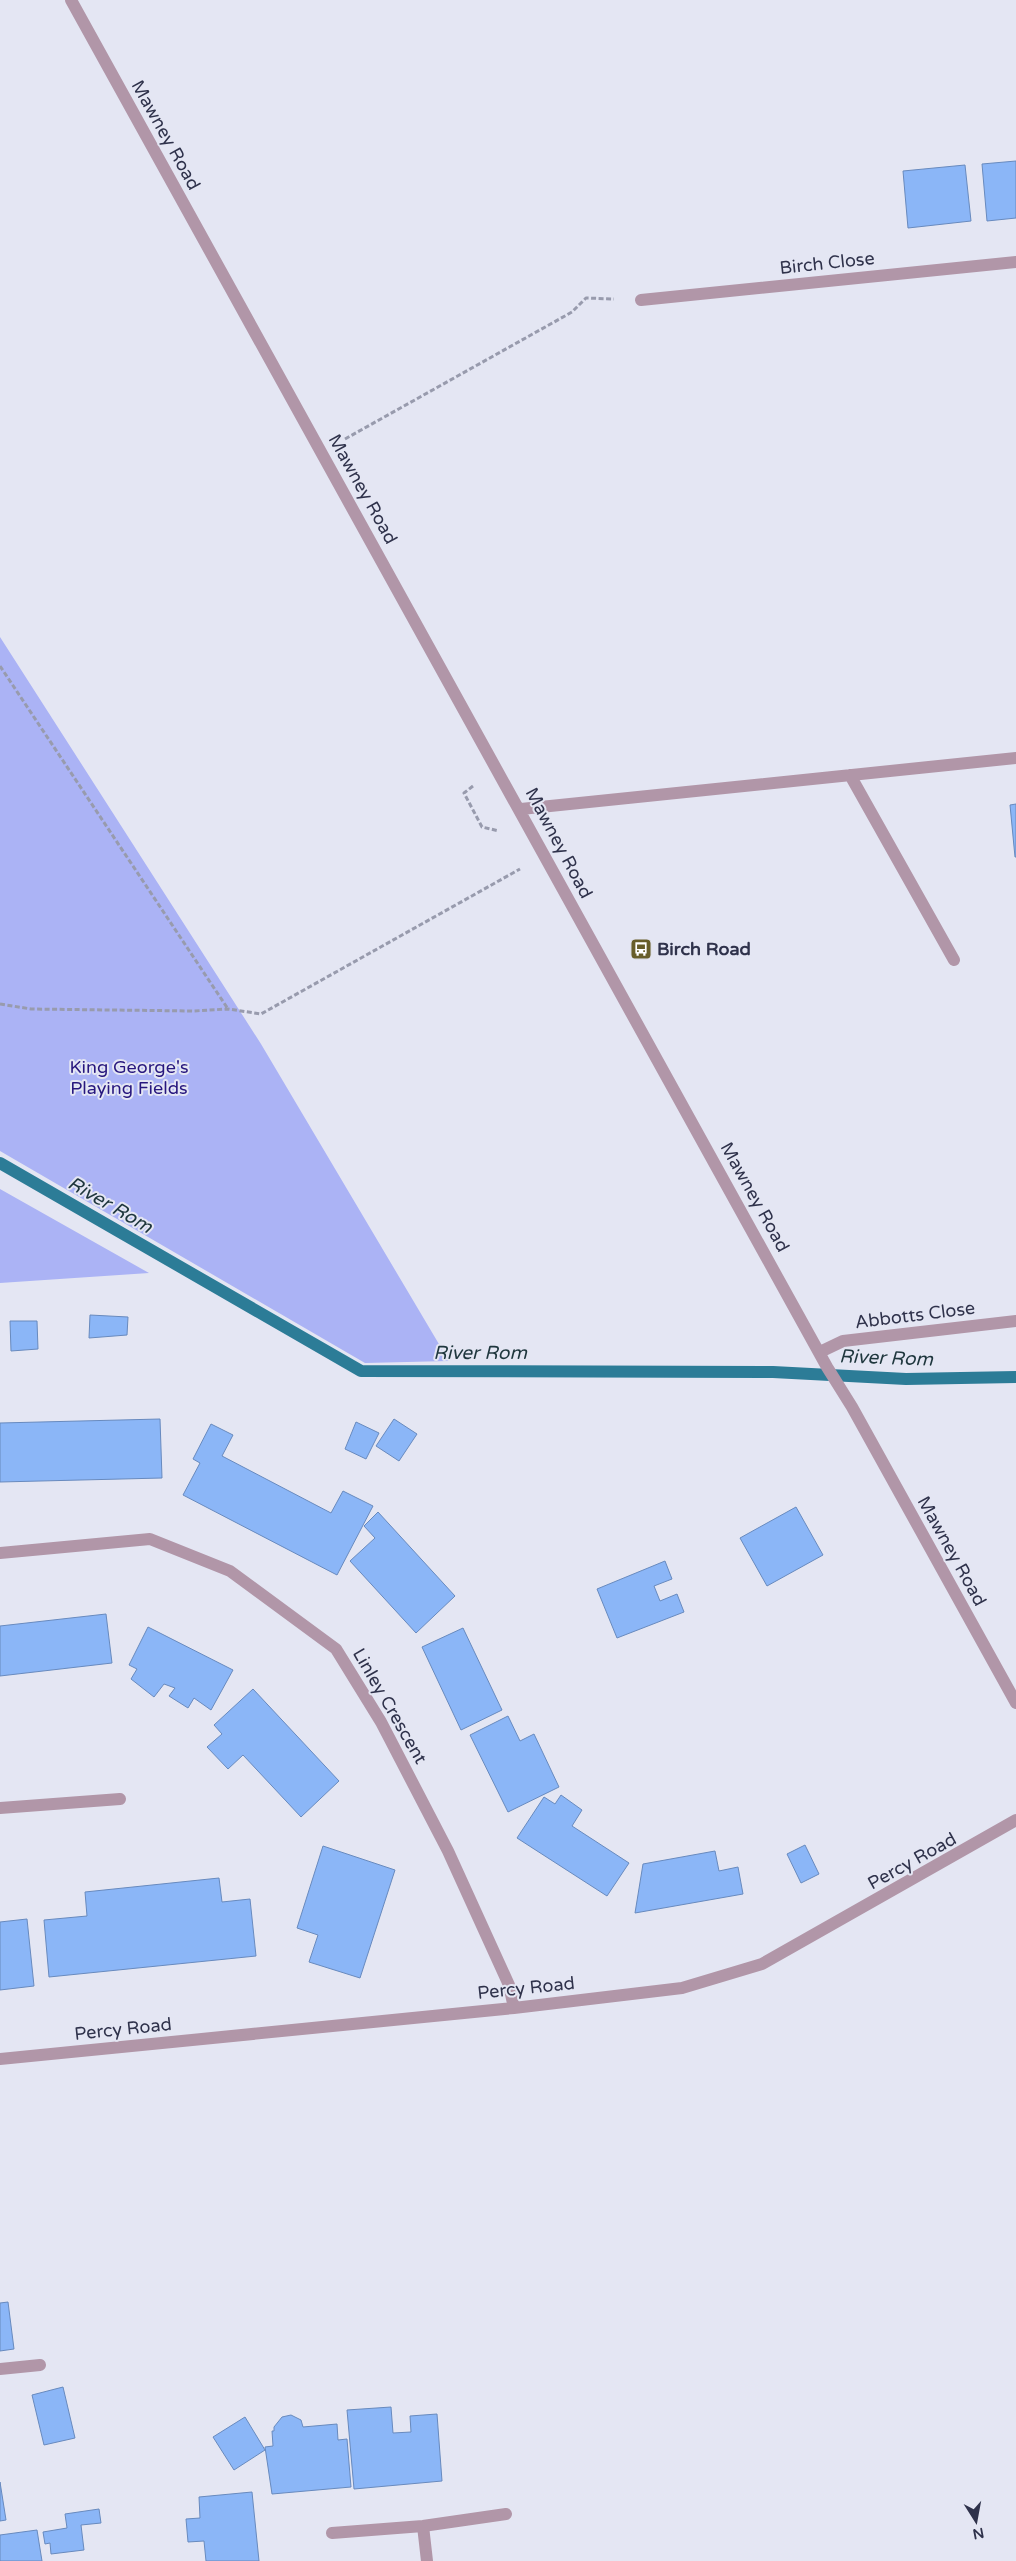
<svg xmlns="http://www.w3.org/2000/svg" width="1016" height="2561" font-family="'Varela Round',sans-serif">
	<rect width="100%" height="100%" fill="#e4e6f3"/>
	<!-- green -->
	<path fill="#abb3f5" d="M0,637L261,1044L449,1361L365,1363L0,1151Z
		M0,1189L149,1273L0,1283Z"/>
	<g fill="none" stroke-linecap="round" stroke-linejoin="round">
		<!-- stream -->
		<path stroke="#2c7c97" stroke-width="12" d="M0,1163L361,1371L773,1372L906,1379L1016,1377"/>
	</g>
	<!-- building -->
	<path fill="#8bb6f7" stroke="#688abe" d="M1016,161V218L987,221L982,164Z
		M965,165L971,221L908,228L903,171Z
		M1016,804V857H1015L1010,805Z
		M90,1315L128,1317L127,1335L89,1338Z
		M10,1321H37L38,1349L11,1351Z
		M160,1419L162,1478L0,1482V1423Z
		M394,1419L417,1434L399,1461L376,1446Z
		M356,1422L379,1433L366,1459L345,1449Z
		M211,1424L233,1435L222,1456L331,1513L343,1491L373,1506L337,1575L183,1495L200,1463L193,1459Z
		M796,1507L823,1555L767,1586L740,1538Z
		M378,1512L455,1596L416,1633L350,1561L375,1538L364,1526Z
		M665,1561L672,1579L654,1586L660,1601L677,1594L684,1612L617,1638L597,1589Z
		M106,1614L112,1663L0,1676V1626Z
		M148,1627L233,1670L211,1710L194,1698L188,1708L169,1696L175,1688L164,1684L154,1697L131,1679L137,1669L129,1665Z
		M463,1628L502,1710L461,1730L422,1647Z
		M253,1689L339,1781L301,1817L243,1755L228,1769L207,1747L222,1734L214,1725Z
		M508,1716L520,1741L534,1734L559,1787L508,1812L470,1735Z
		M561,1795L582,1810L572,1826L629,1863L607,1896L517,1838L544,1797L555,1804Z
		M805,1845L819,1874L801,1883L787,1854Z
		M323,1846L395,1870L360,1978L309,1962L318,1935L297,1928Z
		M715,1851L719,1871L738,1867L743,1894L635,1913L643,1864Z
		M219,1878L222,1902L250,1899L256,1956L49,1977L44,1920L87,1916L85,1892Z
		M27,1919L34,1986L0,1990V1922Z
		M8,2302L14,2349L0,2351V2303Z
		M63,2387L75,2438L44,2445L32,2395Z
		M391,2407L393,2433L411,2432L410,2416L437,2414L442,2481L354,2489L347,2410Z
		M291,2415L301,2420L303,2427L337,2424L338,2440L347,2439L351,2487L272,2494L265,2447L273,2446L272,2431H274V2427L282,2417Z
		M245,2417L265,2450L234,2470L213,2437Z
		M0,2482L6,2520L0,2521Z
		M252,2492L259,2561H206L204,2541L188,2542L186,2519L200,2518L199,2497Z
		M99,2509L101,2523L81,2525L84,2550L51,2554L50,2543L45,2544L43,2532L67,2528L65,2514Z
		M37,2530L42,2561H0V2535Z"/>
	<g fill="none" stroke-linecap="round" stroke-linejoin="round">
		<!-- path -->
		<path stroke="#989bad" stroke-width="3" stroke-dasharray="5 2.5" stroke-linecap="butt" d="M345,439L572,312L586,298L614,299
			M0,666L228,1009
			M473,786L464,793L482,827L499,831
			M0,1004L31,1009L193,1011L228,1009L261,1014L520,869"/>
		<!-- minor -->
		<path stroke="#b196a8" stroke-width="12" d="M71,0L827,1367L852,1407L1016,1703
			M641,300L1016,262
			M850,775L954,960
			M521,809L1016,758
			M820,1352L843,1341L1016,1321
			M0,1553L150,1539L230,1571L336,1649L381,1722L448,1851L509,1985L514,2008
			M0,1808L120,1799
			M0,2059L514,2008L682,1988L762,1964L1016,1820
			M0,2369L40,2365
			M423,2526L427,2561
			M332,2533L423,2526L506,2514"/>
	</g>
	<!-- icons -->
	<defs>
		<g id="bus-square" transform="scale(1.125)"><rect x="-9" y="-9" width="18" height="18" rx="4" fill="#675d29" stroke="#e4e6f3"/><path d="M-5-6H5V4H4V6H2V4H-2V6H-4V4H-5ZM-3.5-4V0h7V-4ZM-3.5 1.2v1.5H-2V1.2ZM2 1.2v1.5H3.5V1.2Z" fill="#fff"/></g>
	</defs>
	<g fill-rule="evenodd">
		<use href="#bus-square" x="641" y="949"/>
	</g>
	<g text-anchor="middle" dominant-baseline="central" stroke-width="4" stroke-linejoin="round" paint-order="stroke">
		<!-- street labels -->
		<g font-size="18" fill="#2f324b" stroke="#e4e6f3">
			<text transform="translate(166 135) rotate(61)">Mawney Road</text>
			<text transform="translate(827 263) rotate(-6)">Birch Close</text>
			<text transform="translate(363 489) rotate(61)">Mawney Road</text>
			<text transform="translate(559 843) rotate(62)">Mawney Road</text>
			<text transform="translate(755 1197) rotate(61)">Mawney Road</text>
			<text transform="translate(915 1315) rotate(-7)">Abbotts Close</text>
			<text transform="translate(952 1551) rotate(61)">Mawney Road</text>
			<text transform="translate(390 1706) rotate(60)">Linley Crescent</text>
			<text transform="translate(912 1861) rotate(-29)">Percy Road</text>
			<text transform="translate(526 1988) rotate(-6)">Percy Road</text>
			<text transform="translate(123 2029) rotate(-6)">Percy Road</text>
		</g>
		<!-- poi labels -->
		<g font-size="18" font-weight="bold" fill="#2f324b" stroke="#e4e6f3" text-anchor="start">
			<text x="657" y="949">Birch Road</text>
		</g>
		<!-- park labels -->
		<g font-size="18" fill="#27177e" stroke="#e4e6f3">
			<text x="129" y="1067">King George's<tspan x="129" dy="21">Playing Fields</tspan></text>
		</g>
		<!-- water labels -->
		<g font-size="19" font-style="italic" fill="#1e363d" stroke="#e4e6f3">
			<text transform="translate(110 1205) rotate(30)">River Rom</text>
			<text x="480" y="1353">River Rom</text>
			<text transform="translate(886 1358) rotate(2)">River Rom</text>
		</g>
	</g>
	<!-- north arrow -->
	<g transform="translate(976 2521) rotate(169)" stroke="#e4e6f3" stroke-width="4" paint-order="stroke">
	<path d="M0-4L9 19L0 12L-9 19Z" fill="#2f324b"/>
	<text y="-8" font-size="14" font-weight="bold" text-anchor="middle" fill="#2f324b">N</text>
	</g>
</svg>
